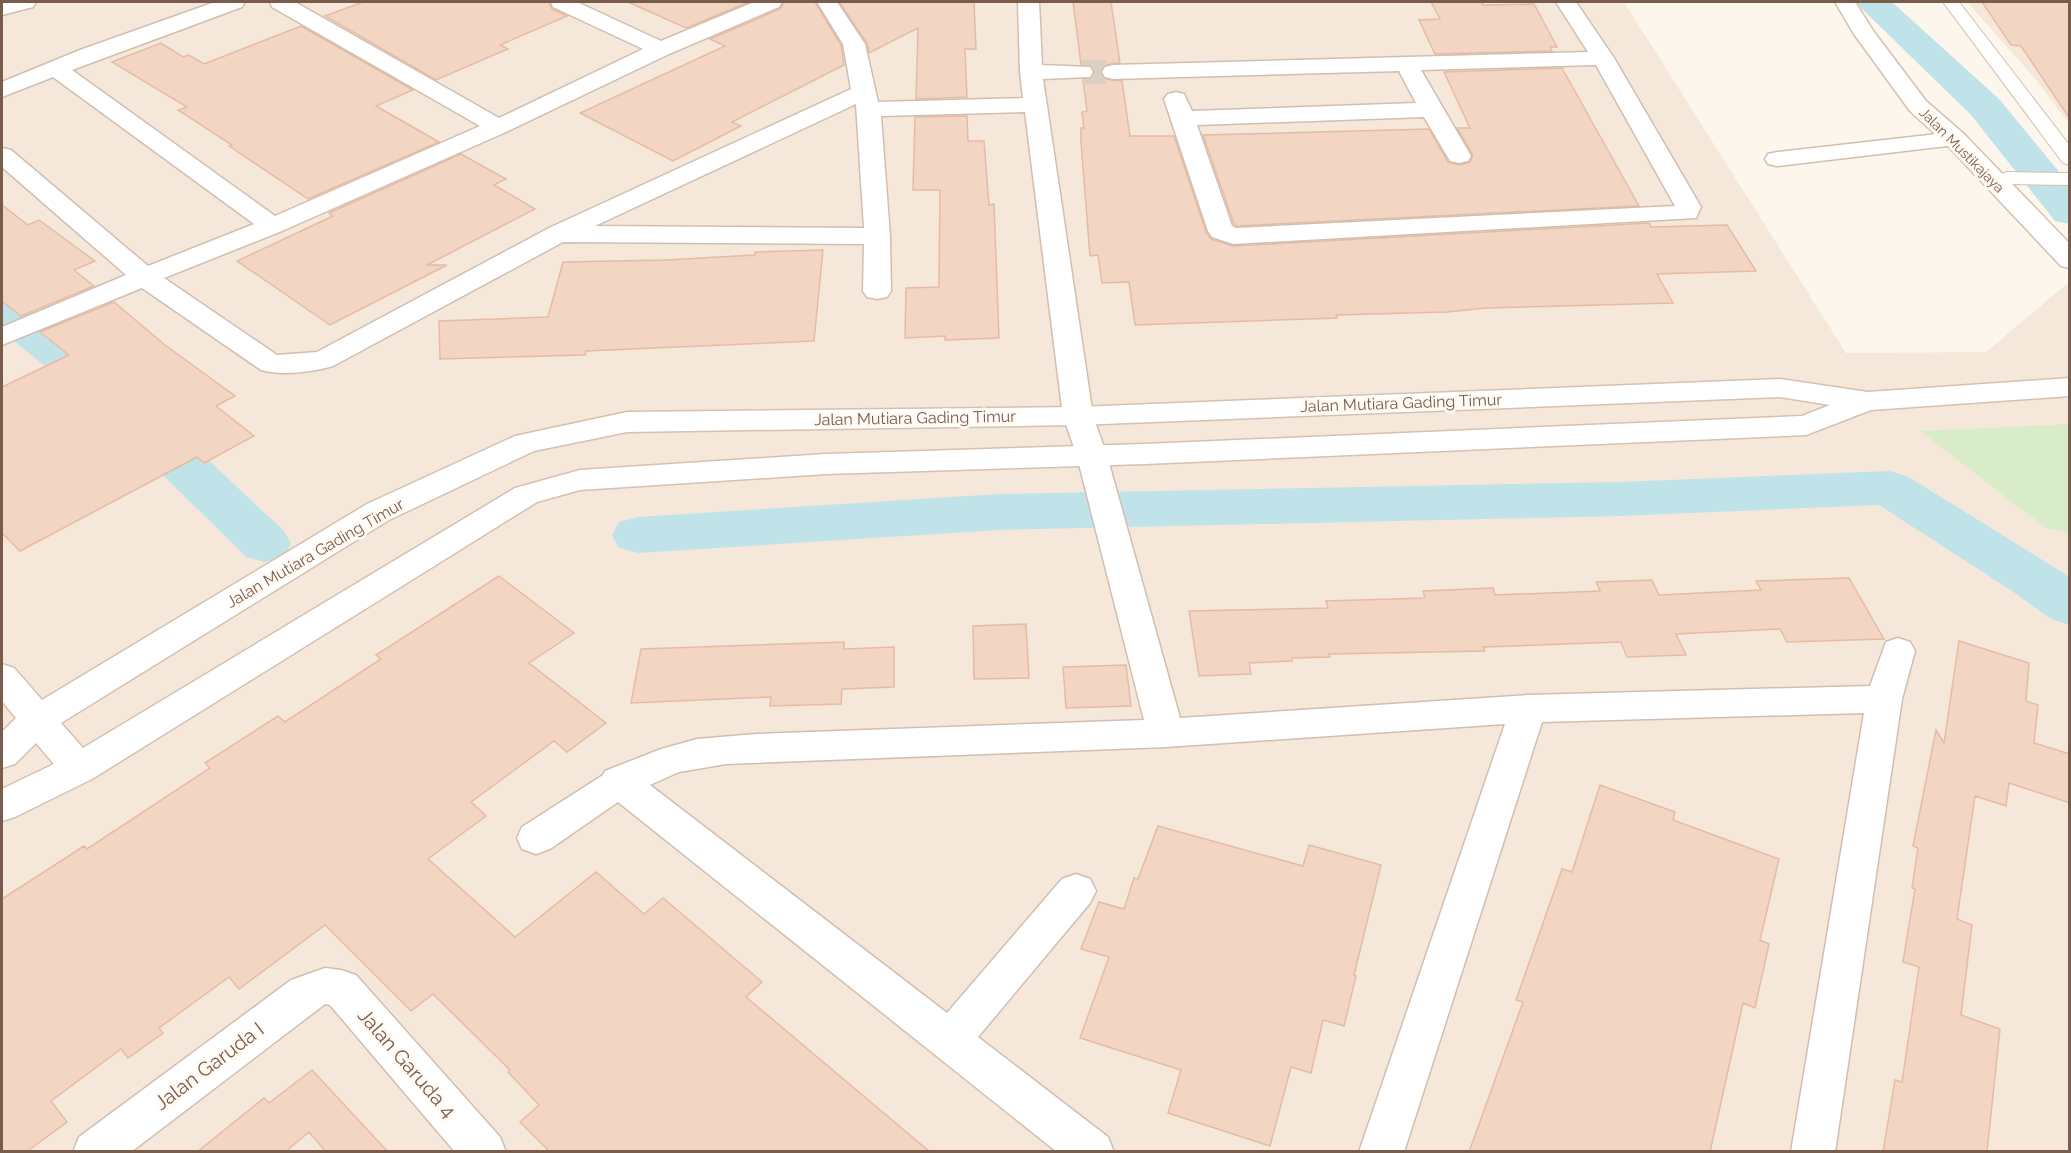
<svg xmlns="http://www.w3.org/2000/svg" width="2071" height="1153" font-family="Raleway,sans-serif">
	<rect width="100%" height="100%" fill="#fdf6ec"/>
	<!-- residential -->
	<path fill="#f5e8da" d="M2,2H1624L1846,353L1986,352L2069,282V1151L2,1152Z
		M1967,2H2069V124L2037,81Z"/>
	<!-- green -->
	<path fill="#d8ecc9" d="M2069,424V533L2046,528L1920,431Z"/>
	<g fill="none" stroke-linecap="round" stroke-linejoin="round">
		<!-- canal -->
		<path fill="#bfe3e8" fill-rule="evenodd" d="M1855,2H1892L1999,99L2070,185V224L2055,221L1971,115Z
			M2,295L18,299L124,381L284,531L291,544L284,557L265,562L246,557L90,403L2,331Z
			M1889,471L1907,476L2070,577V625L2051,619L2012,591L1879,505L1620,516L999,530L638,553L619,548L612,535L619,522L638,517L999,494L1620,482Z"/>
	</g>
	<!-- building -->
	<path fill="#f3d5c3" stroke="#e6bba3" stroke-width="1.5" d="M363,2H549L552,9L567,16L500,45L508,49L436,80L325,16Z
		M628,2H749L686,28Z
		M784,2H815L841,45L844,65L732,122L741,126L673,161L580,113L725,46L710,39L780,9Z
		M839,2H974L976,49H965L967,97L916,99L918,28L869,53L867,43Z
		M1073,2H1111L1120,63L1104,65L1100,73L1104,79L1122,81L1130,136H1174L1206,232L1211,239L1233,246L1649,223L1651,227L1727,225L1756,271L1657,274L1673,303L1486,308L1447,312L1336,315L1337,318L1135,325L1129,282L1102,283L1098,255L1090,256L1081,142V128H1084L1082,112L1087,111L1083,80L1092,78L1095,71L1090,65L1081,64Z
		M1431,2H1481L1483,5L1534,4L1557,47H1550L1552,51L1435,54L1419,20L1440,19Z
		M1982,2H2070V119L2021,46L2011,45Z
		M301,26L413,90L376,106L439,142L308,199L229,146L232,145L178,110L187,107L112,62L161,43L183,57L189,55L204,64Z
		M1562,68L1639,206L1236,226L1234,224L1203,135L1429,129L1448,162L1459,165L1470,162L1473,155L1457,128H1470L1444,72Z
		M967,116L968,141H984L989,205L994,204L999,338L945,340V336L905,338L906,288L939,287L940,190H913L915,117Z
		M461,154L506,179L494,185L535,209L427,265H447L330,325L237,261L333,216L329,213Z
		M2,205L28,225L39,220L95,261L74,270L94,286L21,316L2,301Z
		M823,250L814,341L586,351L585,355L440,359L439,321L548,317L563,262L666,260L755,255V252Z
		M114,302L165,345L235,396L216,406L254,436L204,463L197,457L20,551L2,533V387L69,355L40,332Z
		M499,576L574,633L529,663L606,723L567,752L554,741L471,802L486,816L428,859L515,937L596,872L644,914L663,898L762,982L746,997L930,1152H550L520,1122L539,1105L508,1072L510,1070L433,994L411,1011L325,925L239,989L229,977L159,1028L163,1033L128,1058L121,1049L51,1101L67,1122L26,1152H2V899L84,846L87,849L210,768L205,763L278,716L285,722L381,659L376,655Z
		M1849,578L1884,639L1787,642L1780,629L1676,634L1686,655L1627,657L1621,642L1483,647L1485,651L1329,654L1330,657L1292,658V661L1249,663L1251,674L1199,676L1189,611L1328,608L1326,601L1425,598L1423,591L1493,588L1495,595L1600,591L1596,582L1652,580L1659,595L1761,590L1756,581Z
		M1026,624L1029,678L974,679L973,626Z
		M1959,641L2029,663L2026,701L2038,705L2034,743L2070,754V803L2009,783L2006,806L1975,796L1957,919L1972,925L1961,1015L2000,1029L1987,1152H1883L1895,1080L1902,1082L1919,967L1903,962L1915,889L1912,888L1918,848L1913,846L1936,730L1944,743Z
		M844,642V649L894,647V687L842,689L841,704L770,706L771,697L631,703L641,649Z
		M1126,665L1131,706L1066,708L1063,667Z
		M1600,785L1675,812L1673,820L1779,859L1760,940L1769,944L1755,1008L1743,1003L1710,1152H1469L1523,1002L1516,1000L1562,869L1572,872Z
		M1158,826L1303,866L1309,845L1381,865L1354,975L1356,976L1344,1026L1323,1020L1311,1073L1291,1067L1270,1146L1168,1113L1181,1070L1080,1038L1109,957L1081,949L1099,902L1124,909L1134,878L1138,879Z
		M312,1070L388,1152H326L309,1132L285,1152H197L264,1098L269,1103Z"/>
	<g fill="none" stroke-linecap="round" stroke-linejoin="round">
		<!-- street-tunnel -->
		<path stroke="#dcd0c4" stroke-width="24" stroke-dasharray="24 12" stroke-linecap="butt" d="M1082,72H1113"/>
		<!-- lane casing -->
		<g stroke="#d1beb0" stroke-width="2">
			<path id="lane" d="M1943,2H1959L2070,146V165L2063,163Z
				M2007,172L2070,173V185L2009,184L1996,188L1989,186L1986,182L1989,178Z"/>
		</g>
		<!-- street casing -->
		<g stroke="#d1beb0" stroke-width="3">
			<path id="street" d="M2,2H36L33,7L2,15Z
				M215,2H245L242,7L72,70L275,216L480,126L272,7L270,2H295L499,118L643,49L553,7L551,2H577L661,41L754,2H782L779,7L669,54L506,132L282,231L164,278L277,355L317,352L549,228L851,89L843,44L817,2H837L865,44L878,102L1023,98L1020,72L1018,2H1039L1042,65L1090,67L1093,72L1090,77L1043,79L1093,416L1107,456L1180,718L1528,695L1870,686L1886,642L1898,638L1910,642L1915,651L1902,699L1835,1152H1791L1864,713L1542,722L1404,1152H1359L1505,724L1166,747L726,764L679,772L650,785L947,1013L1062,879L1076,874L1090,879L1096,891L1090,903L978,1037L1108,1137L1114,1152H1057L618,802L550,849L536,854L522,849L517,838L522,827L603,775L605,771L661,749L697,739L756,734L1144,720L1077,456L1063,416L1025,112L881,116L890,236L891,291L887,297L877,299L867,297L863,291L864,244L563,242L333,366C312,372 282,376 261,370L142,288L2,345V327L126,275L2,167V148L11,150L148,266L254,224L53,77L2,97V82L80,50ZM856,104L864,228L595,226Z
				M1556,2H1576L1614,58L1701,207L1696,218L1233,244L1212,237L1208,231L1164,99L1168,94L1176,92L1184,94L1192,111L1416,103L1399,71L1113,79L1105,77L1102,72L1105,67L1113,65L1588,52ZM1596,65L1675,206L1236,228L1232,226L1197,125L1424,117L1450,161L1459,163L1468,161L1471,156L1421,70Z
				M1955,132L1964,134L1967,139L1964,144L1777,166L1768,164L1765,159L1768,154L1777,152Z
				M325,968L341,970L356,975L500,1137L506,1152H455L330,1005L325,1004L131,1152H73L79,1137L291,980Z"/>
		</g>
		<!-- secondary casing -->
		<g stroke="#d6c0b0" stroke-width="3">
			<path id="secondary" d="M1835,2H1855L1874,32L1926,101L1964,134L2070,244V268L2061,266L1946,144L1910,111L1854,34Z
				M2070,378V396L1871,410L1806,435L1145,464L826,474L580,490L537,502L92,779L15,817L2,821V789L54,764L36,743L15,764L2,768V732L16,718L2,701V664L14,668L42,700L367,504L515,436L627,412L1078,407L1780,379L1868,392ZM1780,397L1830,405L1802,416L1145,444L826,454L580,470L515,488L83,748L61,723L389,520L534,451L627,432L1078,425Z"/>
		</g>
		<!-- lane -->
		<use href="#lane" fill="#fff" fill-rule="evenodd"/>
		<!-- street -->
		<use href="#street" fill="#fff" fill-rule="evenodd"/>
		<!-- secondary -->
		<use href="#secondary" fill="#fff" fill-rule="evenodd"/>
	</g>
	<g text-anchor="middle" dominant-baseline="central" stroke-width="6" stroke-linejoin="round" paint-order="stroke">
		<!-- far-street labels -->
		<g font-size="14" fill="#7a5c4d" stroke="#fffaf3">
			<text transform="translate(1962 150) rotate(45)">Jalan Mustikajaya</text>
		</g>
		<!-- street labels -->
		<g font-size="16" fill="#7a5c4d" stroke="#fffaf3">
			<text transform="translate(1401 403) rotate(-2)">Jalan Mutiara Gading Timur</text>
			<text transform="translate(915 418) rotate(-1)">Jalan Mutiara Gading Timur</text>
			<text transform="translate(315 553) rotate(-30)">Jalan Mutiara Gading Timur</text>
		</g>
		<!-- near-street labels -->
		<g font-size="20" fill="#7a5c4d" stroke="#fffaf3">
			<text transform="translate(407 1063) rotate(49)">Jalan Garuda 4</text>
			<text transform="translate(209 1066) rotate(-37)">Jalan Garuda I</text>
		</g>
	</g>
	<!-- border -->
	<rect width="2071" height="1153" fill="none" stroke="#7a5c4d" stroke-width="6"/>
</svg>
